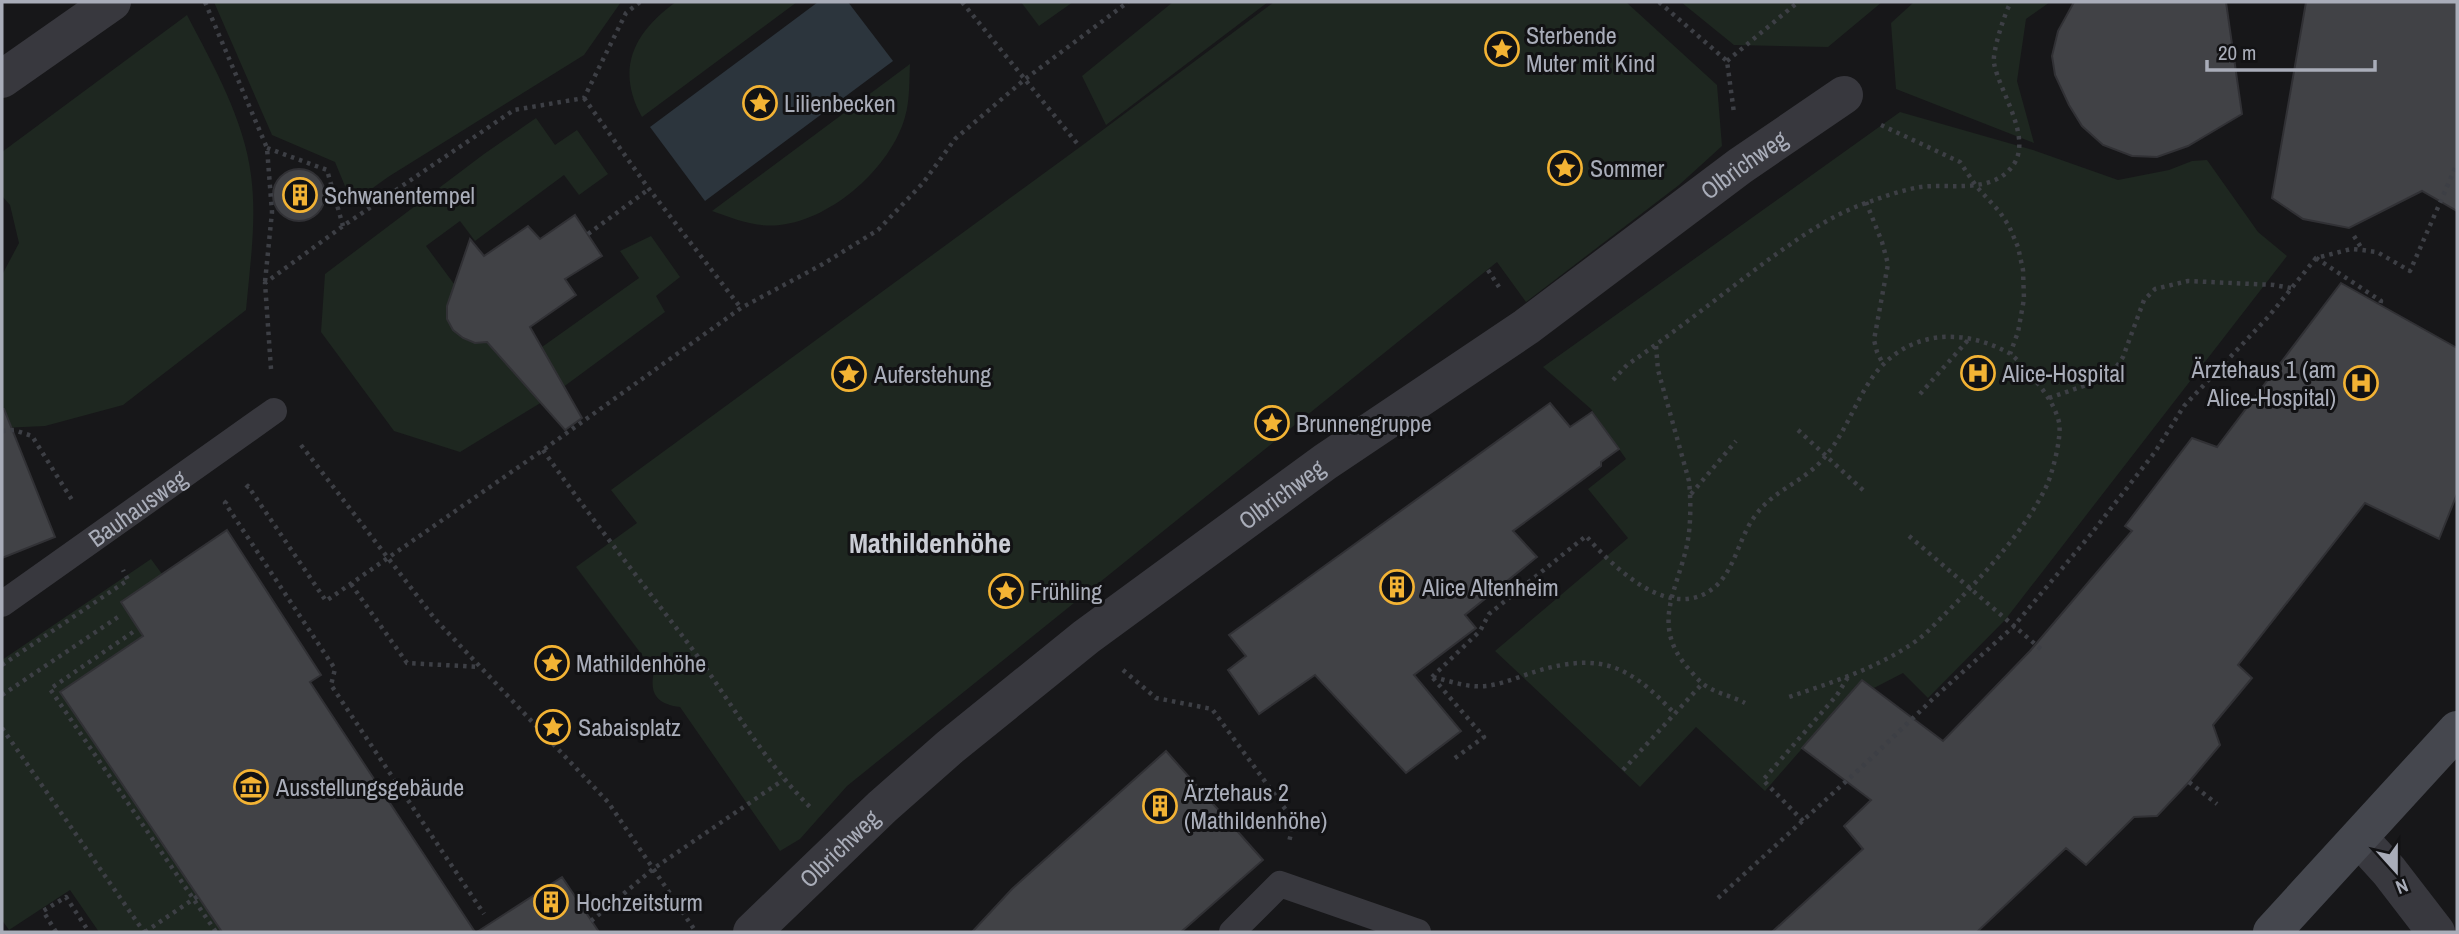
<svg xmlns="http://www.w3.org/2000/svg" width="2459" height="934" font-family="'Archivo Narrow',sans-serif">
	<rect width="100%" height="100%" fill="#171719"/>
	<!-- green -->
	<path fill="#1e2720" d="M214,2H621L584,55L388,177L352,203L335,162L272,135Z
		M676,2H797L642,117C615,69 634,32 676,2Z
		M1021,2H1073L1039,26Z
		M1173,2H1268L1106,125L1082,76Z
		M1274,2H1626L1717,85L1722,146L1679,185L1526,302L1497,262L847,786L800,839L780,851L680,707C657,704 649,694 654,671L576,567L637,523L611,490L1080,147Z
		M1681,2H1882L1828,47L1734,45Z
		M1914,2H2050L2026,19L2017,81L2034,143L1896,89L1891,23Z
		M187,15C213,65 244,119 251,175C257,220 250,265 246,310L123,405L45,426L2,428V275L19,243L10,205L2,196V152Z
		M910,64C909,81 910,100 905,117C891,167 833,219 780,225C757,228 734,219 712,211Z
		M1900,112L2033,150L2118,180L2169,170L2192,161L2207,160L2258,232L2287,256L2005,620L1928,698L1903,673L1874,688L1862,680L1765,791L1696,727L1640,787L1495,651L1628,538L1588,489L1626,459L1591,409L1543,367Z
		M536,118L555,145L577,130L608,174L579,195L564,175L475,241L460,221L426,246L457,288L453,330C464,339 472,343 487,342L511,369L639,278L620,251L651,236L680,277L656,296L665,312L547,399L460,452L394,431L321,332L325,274L484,154Z
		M151,559L162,574L121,602L143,636L60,692L222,932H99L70,890L9,930L2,920V660Z"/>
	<!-- water -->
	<path fill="#2c353d" d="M818,2H848L893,61L705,201L650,127Z"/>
	<!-- building -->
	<path fill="#414246" stroke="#313135" stroke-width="2" d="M2074,2H2226L2242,114L2188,146L2157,157L2132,156L2103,145L2082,126L2069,105L2055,75L2052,56L2058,31Z
		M2306,2H2457V211L2422,191L2349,228L2303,219L2272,198Z
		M273 195a26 26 0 1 1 52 0a26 26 0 1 1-52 0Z
		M575,215L602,256L565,279L576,295L530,327L582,418L565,430L487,342L475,343L463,338L453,330L447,319V306L470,239L484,256L528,226L540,239Z
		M2341,283L2457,348V494L2439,539L2365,503L2238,665L2252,678L2213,725L2220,745L2189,782L2157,816L2134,817L2086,865L2066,848L1977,932H1772L1863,849L1844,826L1871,800L1802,748L1862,680L1943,741L2030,651L2132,531L2125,526L2192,438L2217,447Z
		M1550,403L1570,427L1592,412L1619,449L1601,462V466L1513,531L1537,557L1465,615L1476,628L1414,675L1461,731L1406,773L1315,675L1259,714L1228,670L1246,656L1229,635Z
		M2,409H4L55,537L2,558Z
		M227,530L321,675L310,682L475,932H222L60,692L143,636L121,602Z
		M1166,751L1263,860L1181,932H972L1012,889Z
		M562,877L599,932H477Z"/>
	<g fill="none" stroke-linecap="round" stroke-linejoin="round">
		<!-- path -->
		<path stroke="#3d3f45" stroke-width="4.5" stroke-dasharray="3.5 5" stroke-linecap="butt" d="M205,2L267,148L272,212L265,282
			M962,2L1080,147
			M1659,2L1727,61L1734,113
			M1727,61L1798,2
			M584,98L649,189L741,308
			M1881,125L1960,162L1976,186L1999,211L2009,226L2018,247L2023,270L2024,299L2018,332L2010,354
			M267,148L327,170L343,226
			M1866,202L1882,242L1888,264L1874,340L1877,352L1883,364
			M588,234L649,189
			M2354,236L2362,249
			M2316,258L2381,301L2380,305
			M1488,270L1499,287
			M1656,346L1658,370L1689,481C1691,501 1691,526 1687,545C1677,591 1651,624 1687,667C1693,673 1698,681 1706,686C1718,694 1732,696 1745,703
			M271,369L265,283L343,226L514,110L584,98L626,13L640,2
			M1613,380L1627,365C1675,332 1721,295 1768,260C1799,238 1832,214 1869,202C1885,196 1903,190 1920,187C1951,183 1993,195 2014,164C2032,136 1999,91 1994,63C1992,52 2005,12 2011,2
			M1920,394L1969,339
			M2049,398L2098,381L2113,372L2123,357L2144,300L2155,289L2188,281L2274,285L2291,288
			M1798,430L1864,491
			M2,431L14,430L32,436L72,500
			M301,445L435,619L608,802L696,932
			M543,450C592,520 645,586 696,654C733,706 765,762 810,807
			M246,488L248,486L326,601L543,450L741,308L823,264L878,230L923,183L955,139L1024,80L1128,2
			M1691,494L1736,441
			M227,501L225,503L335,669L331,685L484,914
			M1909,536L2042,650
			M351,584L407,663L480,667
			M133,632L50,689L216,932
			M2,665L128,580L123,570
			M1123,670L1156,698L1212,709L1294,821L1289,842
			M1432,677L1480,631L1489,614L1586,536C1614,568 1672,625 1716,586C1736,567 1739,537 1755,516C1773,490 1804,482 1824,458C1843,436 1853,408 1868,384C1900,332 1958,325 2009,353C2018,359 2028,372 2035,380C2045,392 2055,406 2059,422C2062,436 2053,471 2047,485C2026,530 1979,580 1944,615C1935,624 1926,634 1916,641C1878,668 1833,682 1789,697
			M1433,677C1450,681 1468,688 1486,686C1503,684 1521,676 1537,671C1602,652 1630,666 1675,714
			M1433,678L1484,737L1451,761
			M2,695L118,617
			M2,728L144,932
			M1623,770L1702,684
			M2189,782L2217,804
			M1803,821L1763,780L1837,695L1848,677
			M1718,898L1865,764L1937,695L2013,627L2091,534L2155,452L2184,406L2269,316L2316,258L2351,249L2362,250L2377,252L2410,271L2457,164
			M591,921L653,869L783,780
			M56,932L43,911L66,897L89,932
			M145,932L198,896"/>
		<!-- lane -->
		<g stroke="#38383e" stroke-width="26">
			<path id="s1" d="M2,604L274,411"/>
			<path d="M1232,932L1280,884L1418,932"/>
		</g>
		<!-- street -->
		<g stroke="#38383e" stroke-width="38">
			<path d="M2,79L112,2"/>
			<path d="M2359,838L2389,871L2436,932"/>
			<path id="s2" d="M752,932L882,807L950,747L1086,637L1325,462L1526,327L1740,166L1844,95"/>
		</g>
		<!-- secondary -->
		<path stroke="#45474e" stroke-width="38" d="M2272,932L2457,730"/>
	</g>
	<!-- icons -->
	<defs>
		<g id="sight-ring" transform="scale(1.75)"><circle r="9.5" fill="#121214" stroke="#f3b334" stroke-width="1.5"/><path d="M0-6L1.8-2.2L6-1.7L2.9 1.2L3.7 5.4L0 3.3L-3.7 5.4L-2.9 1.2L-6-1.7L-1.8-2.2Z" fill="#f3b334"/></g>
		<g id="building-ring" transform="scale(1.75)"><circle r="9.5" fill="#121214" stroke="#f3b334" stroke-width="1.5"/><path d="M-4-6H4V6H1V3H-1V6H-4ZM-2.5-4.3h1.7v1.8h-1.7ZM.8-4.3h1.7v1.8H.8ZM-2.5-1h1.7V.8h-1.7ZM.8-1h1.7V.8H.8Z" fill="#f3b334"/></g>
		<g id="hospital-ring" transform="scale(1.75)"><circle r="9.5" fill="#121214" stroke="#f3b334" stroke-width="1.5"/><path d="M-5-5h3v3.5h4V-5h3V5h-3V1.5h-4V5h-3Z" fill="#f3b334"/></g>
		<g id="museum-ring" transform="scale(1.75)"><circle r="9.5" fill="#121214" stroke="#f3b334" stroke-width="1.5"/><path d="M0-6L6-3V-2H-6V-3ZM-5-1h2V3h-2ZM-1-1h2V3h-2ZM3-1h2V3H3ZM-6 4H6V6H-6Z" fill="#f3b334"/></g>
	</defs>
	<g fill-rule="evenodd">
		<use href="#sight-ring" x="1502" y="49"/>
		<use href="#sight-ring" x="760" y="103"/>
		<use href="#sight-ring" x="1565" y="168"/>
		<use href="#building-ring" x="300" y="195"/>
		<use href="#hospital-ring" x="1978" y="373"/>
		<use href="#sight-ring" x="849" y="374"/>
		<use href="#hospital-ring" x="2361" y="383"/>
		<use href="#sight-ring" x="1272" y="423"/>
		<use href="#building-ring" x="1397" y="587"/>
		<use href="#sight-ring" x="1006" y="591"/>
		<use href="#sight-ring" x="552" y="663"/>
		<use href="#sight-ring" x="553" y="727"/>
		<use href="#museum-ring" x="251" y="787"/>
		<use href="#building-ring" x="1160" y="806"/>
		<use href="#building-ring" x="551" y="902"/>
	</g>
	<g text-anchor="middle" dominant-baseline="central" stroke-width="6" stroke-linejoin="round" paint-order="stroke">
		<!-- poi labels -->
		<g font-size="24" fill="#a9adb9" stroke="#121214" text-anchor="start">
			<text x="1526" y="35">Sterbende<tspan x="1526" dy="28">Muter mit Kind</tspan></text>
			<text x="784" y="103">Lilienbecken</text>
			<text x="1590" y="168">Sommer</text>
			<text x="324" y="195">Schwanentempel</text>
			<text x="2336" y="369" text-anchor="end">Ärztehaus 1 (am<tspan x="2336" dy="28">Alice-Hospital)</tspan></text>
			<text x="2002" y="373">Alice-Hospital</text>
			<text x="874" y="374">Auferstehung</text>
			<text x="1296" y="423">Brunnengruppe</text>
			<text x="1422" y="587">Alice Altenheim</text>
			<text x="1030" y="591">Frühling</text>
			<text x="576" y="663">Mathildenhöhe</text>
			<text x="578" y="727">Sabaisplatz</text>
			<text x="276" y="787">Ausstellungsgebäude</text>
			<text x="1184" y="792">Ärztehaus 2<tspan x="1184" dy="28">(Mathildenhöhe)</tspan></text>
			<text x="576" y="902">Hochzeitsturm</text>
		</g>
		<!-- street labels -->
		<g font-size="24" fill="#a9adb9" stroke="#121214">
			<text stroke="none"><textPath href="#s2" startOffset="1256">Olbrichweg</textPath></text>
			<text stroke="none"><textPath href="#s2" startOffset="688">Olbrichweg</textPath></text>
			<text stroke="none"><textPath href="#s1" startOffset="166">Bauhausweg</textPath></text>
			<text stroke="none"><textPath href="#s2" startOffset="121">Olbrichweg</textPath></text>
		</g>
		<!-- quarter labels -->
		<g font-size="28" font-weight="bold" fill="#cacdd5" stroke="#121214">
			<text x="930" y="543">Mathildenhöhe</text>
		</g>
	</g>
	<!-- border -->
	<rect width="2459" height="934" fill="none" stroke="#a9adb9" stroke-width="7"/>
	<!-- north arrow -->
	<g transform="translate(2396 871) rotate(159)" stroke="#121214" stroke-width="5" paint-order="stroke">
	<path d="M0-5L12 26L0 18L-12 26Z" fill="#a9adb9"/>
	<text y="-10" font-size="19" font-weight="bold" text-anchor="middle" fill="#a9adb9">N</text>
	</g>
	<!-- scale -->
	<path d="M2207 60v10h168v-10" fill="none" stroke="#a9adb9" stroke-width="3.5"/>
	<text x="2218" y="60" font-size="21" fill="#a9adb9" stroke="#121214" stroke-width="5" paint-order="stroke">20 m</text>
</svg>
